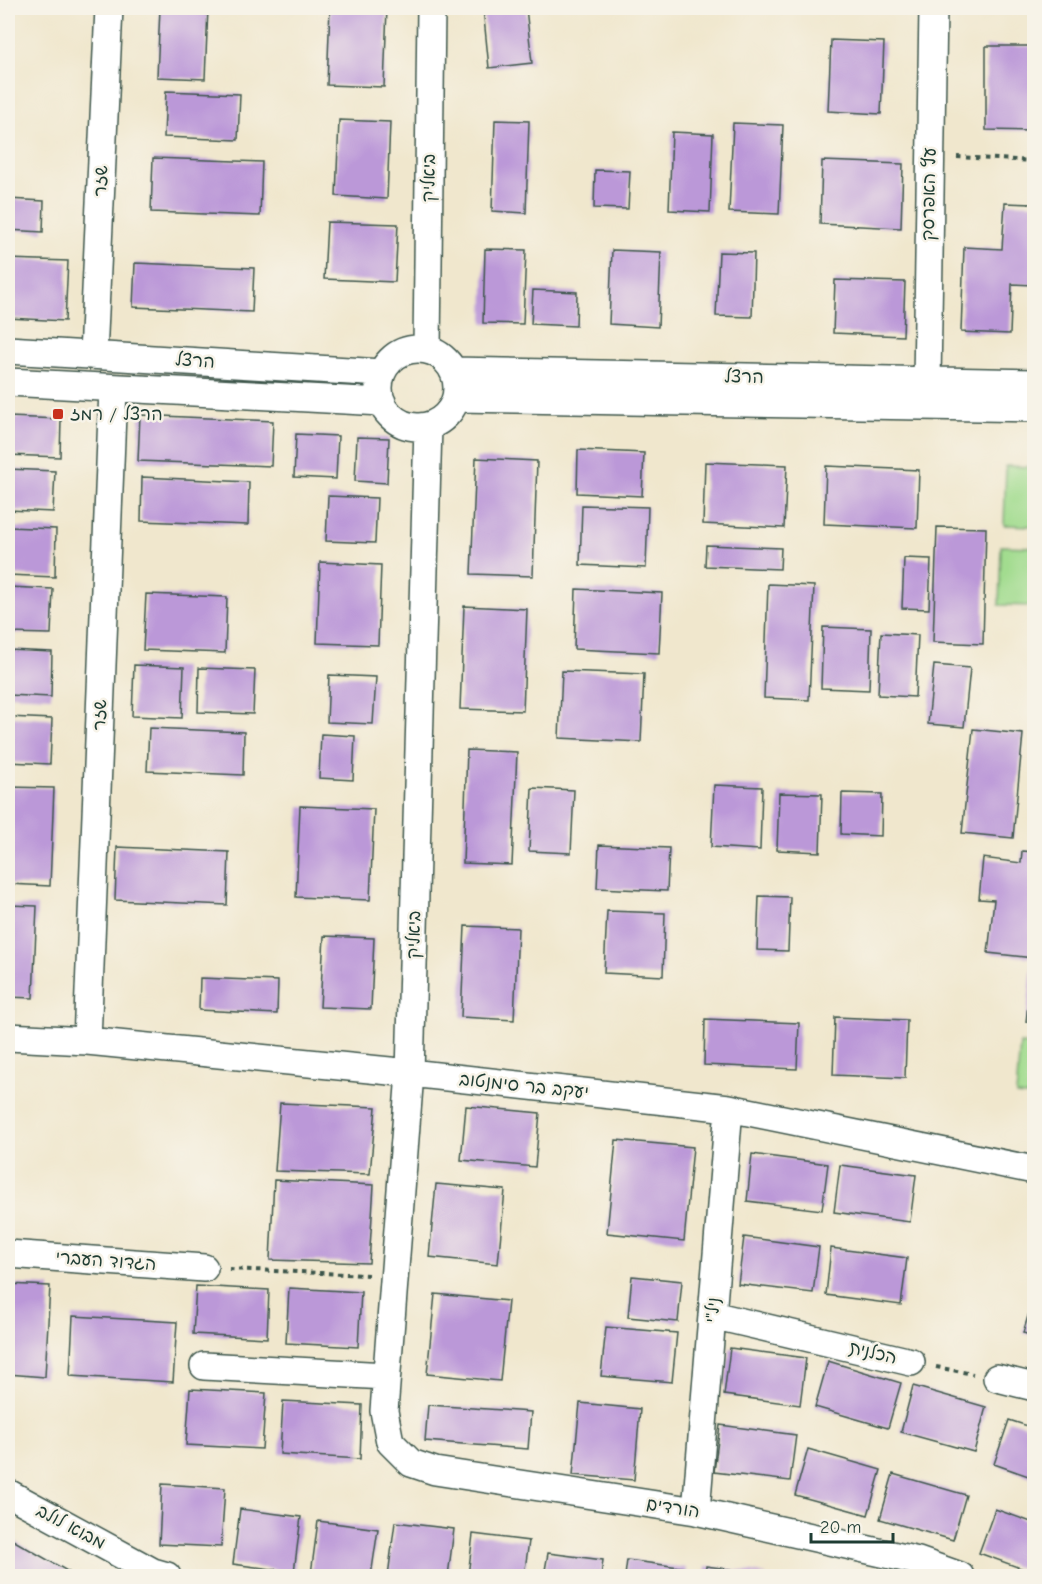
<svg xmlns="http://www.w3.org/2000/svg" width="1042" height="1584" font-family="'Comic Neue','Playpen Sans Hebrew',sans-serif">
	<rect width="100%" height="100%" fill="#f7f3e8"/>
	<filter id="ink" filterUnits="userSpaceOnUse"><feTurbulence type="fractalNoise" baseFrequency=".0167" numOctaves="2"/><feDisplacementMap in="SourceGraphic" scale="12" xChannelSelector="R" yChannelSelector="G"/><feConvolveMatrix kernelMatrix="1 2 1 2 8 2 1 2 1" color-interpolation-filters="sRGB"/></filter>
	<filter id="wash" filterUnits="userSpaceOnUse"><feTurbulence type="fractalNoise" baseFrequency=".008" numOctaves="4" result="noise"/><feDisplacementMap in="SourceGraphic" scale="24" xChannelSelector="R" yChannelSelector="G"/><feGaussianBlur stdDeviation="1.35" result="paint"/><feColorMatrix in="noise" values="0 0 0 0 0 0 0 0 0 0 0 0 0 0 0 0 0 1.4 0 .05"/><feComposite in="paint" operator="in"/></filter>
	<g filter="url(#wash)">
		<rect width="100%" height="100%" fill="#f0e7cd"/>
		<!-- green -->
		<path fill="#a2dc8f" stroke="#608c62" stroke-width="1.5" d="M1006,466L1034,467V526L1004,525Z
			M1001,546L1034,547V606L999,605Z
			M1020,1044L1034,1045V1097L1016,1095Z"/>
		<g id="blocks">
			<!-- building -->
			<path fill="#bb98d8" d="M160,8H208L205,79L157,77Z
				M330,8H387L384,87L327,85Z
				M483,8H526L532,63L489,68Z
				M831,40L884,42L881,114L828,111Z
				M986,46H1034V131L986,130Z
				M166,91L240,94L238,140L164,137Z
				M339,120L390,122L387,199L336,196Z
				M495,120L529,121L526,213L492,211Z
				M733,123L783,125L779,214L729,212Z
				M672,132L713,134L710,212L669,210Z
				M153,158L262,162L260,216L151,212Z
				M822,161L903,164L901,228L820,224Z
				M595,170L630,171L628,209L594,208Z
				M8,199L44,201L43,232L8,230Z
				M1005,203L1034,204V285L1012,284L1010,334L961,332L964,247L1002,249Z
				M327,222L398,224L395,282L324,279Z
				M485,249L526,250L523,324L483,323Z
				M612,250L661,252L658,327L609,324Z
				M719,252L754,253L752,317L716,316Z
				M8,259L68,261L65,321L8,318Z
				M135,263L254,268L252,312L133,307Z
				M835,280L905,282L903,336L833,333Z
				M533,290L577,292L576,326L531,324Z
				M140,415L273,421L271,466L138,461Z
				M8,417L61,419L60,457L8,455Z
				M296,434L338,436L336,479L294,477Z
				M357,437L389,438L387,483L355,481Z
				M578,450L644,453L642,496L577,493Z
				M476,458L537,461L533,576L471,574Z
				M705,462L787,465L784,528L703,524Z
				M826,466L919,470L917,528L824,524Z
				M8,469L55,471L53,512L8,510Z
				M142,477L249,482L248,525L141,521Z
				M328,496L377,498L375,543L326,541Z
				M582,505L648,507L646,568L580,565Z
				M8,527L56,529L55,577L8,575Z
				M937,527L986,528L983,644L933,642Z
				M706,545L781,548L780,569L705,566Z
				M904,558L931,559L929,609L902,608Z
				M320,562L381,565L378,645L317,643Z
				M768,584L814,586L809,700L764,698Z
				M8,587L53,589L51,634L8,633Z
				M576,589L662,593L659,653L574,649Z
				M146,594L227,597L225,653L143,650Z
				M464,606L527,609L523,711L460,709Z
				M823,627L871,629L869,690L821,688Z
				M881,633L918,635L915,697L878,695Z
				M8,650L52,652L51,697L8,695Z
				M134,665L184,667L182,718L132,716Z
				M934,665L970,668L964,727L928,724Z
				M199,668L255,670L253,714L198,712Z
				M562,671L644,674L641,742L559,738Z
				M329,675L376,677L373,724L327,722Z
				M8,717L52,719L50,764L8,762Z
				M149,728L244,732L243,775L147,771Z
				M973,729L1023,734L1013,838L962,833Z
				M321,734L355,736L353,780L319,778Z
				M467,750L517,752L512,865L463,863Z
				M714,785L762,787L760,850L711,847Z
				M8,787L54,788L50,886L8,884Z
				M532,788L574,790L571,853L529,851Z
				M779,793L822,794L820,852L777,850Z
				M842,793L882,794L881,836L841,834Z
				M300,806L374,809L370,900L296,897Z
				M599,845L669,848L667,891L597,888Z
				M117,847L229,852L227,905L115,900Z
				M1022,851L1034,852V1023L1026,1022L1033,958L988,953L994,900L979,899L983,858L1021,863Z
				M759,896L790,897L788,951L757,950Z
				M8,905L37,906L33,998L8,997Z
				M607,911L665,913L663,976L604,973Z
				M465,926L518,928L514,1020L461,1017Z
				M324,936L374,938L371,1009L320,1007Z
				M200,978L278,981L277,1014L199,1010Z
				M835,1017L907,1020L905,1078L833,1075Z
				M705,1019L799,1023L797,1069L704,1065Z
				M280,1103L376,1107L370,1174L275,1171Z
				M466,1106L540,1113L535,1167L461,1160Z
				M616,1140L693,1147L684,1241L607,1233Z
				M752,1154L828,1164L822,1210L747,1201Z
				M840,1165L916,1175L910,1222L834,1212Z
				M274,1180L374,1185L369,1263L270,1260Z
				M436,1184L505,1190L498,1264L429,1257Z
				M744,1237L819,1247L813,1293L738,1284Z
				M831,1248L907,1258L901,1305L826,1295Z
				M632,1276L682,1281L678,1322L628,1317Z
				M8,1284L50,1286L45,1377L8,1374Z
				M196,1286L269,1290L267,1338L193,1334Z
				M289,1288L361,1292L358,1347L286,1343Z
				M435,1294L508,1301L500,1381L427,1374Z
				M1034,1296V1336L1023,1333Z
				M73,1316L177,1322L173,1382L70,1376Z
				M606,1327L677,1333L672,1382L601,1376Z
				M730,1348L806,1358L800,1405L724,1395Z
				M828,1361L901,1383L888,1428L815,1407Z
				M913,1386L986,1407L974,1452L901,1432Z
				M190,1389L266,1393L262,1449L186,1445Z
				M283,1401L362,1405L360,1459L280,1454Z
				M580,1403L640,1409L634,1480L573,1475Z
				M428,1405L531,1412L528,1449L425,1441Z
				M1009,1420L1034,1428V1478L994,1464Z
				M720,1425L796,1435L790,1481L714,1472Z
				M808,1449L881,1470L868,1515L795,1495Z
				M893,1474L966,1495L953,1540L880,1519Z
				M162,1484L225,1488L221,1547L159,1544Z
				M240,1509L301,1517L294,1572L233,1564Z
				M995,1509L1034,1523V1573L979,1553Z
				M318,1521L378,1529L371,1576H327L311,1574Z
				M395,1522L454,1529L448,1576H388Z
				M473,1534L529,1541L524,1576H468Z
				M11,1539L69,1572L67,1576H8V1546Z
				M548,1553L603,1560L601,1576H544Z
				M627,1560L686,1568L685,1576H625Z
				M706,1566L766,1574L765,1576H705Z"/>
		</g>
	</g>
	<g filter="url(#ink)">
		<use href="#blocks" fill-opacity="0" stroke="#3e564b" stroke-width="1.5"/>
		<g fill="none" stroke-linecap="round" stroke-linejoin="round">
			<!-- minor casing -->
			<g stroke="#3e564b" stroke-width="30">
				<path id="minor" d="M379 388a39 39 0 1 1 78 0a39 39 0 1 1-78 0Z
					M427,349L431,8
					M8,350L382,373
					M93,355L109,8
					M453,371L1034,383
					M927,381L933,8
					M8,382L382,402
					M456,398L1034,408
					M428,426L410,1073L384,1411L390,1442L411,1463L435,1471L696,1511L918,1561L960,1576
					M8,1037L87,1041L410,1073L729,1108L1034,1170
					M87,1041L113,389
					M8,1254L204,1268
					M712,1315L911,1362
					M204,1366L386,1376
					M997,1378L1034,1387
					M8,1493L153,1572L167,1576
					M696,1511L729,1108"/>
			</g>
			<!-- path -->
			<path stroke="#3e564b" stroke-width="4" stroke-dasharray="4.5 4.5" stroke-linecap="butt" d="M960,12L984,8
				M957,157L1034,161
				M229,1269L368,1275
				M936,1367L973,1374"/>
			<!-- minor -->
			<use href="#minor" stroke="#fff" stroke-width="27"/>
		</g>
	</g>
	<!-- markers -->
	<rect fill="#c8321e" stroke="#f7f3e8" stroke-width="2" x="52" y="408" width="12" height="12" rx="3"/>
	<g text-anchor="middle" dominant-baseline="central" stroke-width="5" stroke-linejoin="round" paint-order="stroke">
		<!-- street labels -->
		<g font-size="18" fill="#1f3d34" stroke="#f7f3e8">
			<text transform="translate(429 178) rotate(-89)">ביאליק</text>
			<text transform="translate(101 181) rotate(-87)">שזר</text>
			<text transform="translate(929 194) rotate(-89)">עץ האפרסק</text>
			<text transform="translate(195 361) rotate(4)">הרצל</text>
			<text transform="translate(744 377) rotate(1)">הרצל</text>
			<text transform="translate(100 715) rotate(-88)">שזר</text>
			<text transform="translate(414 935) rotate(-88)">ביאליק</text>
			<text transform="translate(524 1086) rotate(6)">יעקב בר סימנטוב</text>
			<text transform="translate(106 1261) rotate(4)">הגדוד העברי</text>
			<text transform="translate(713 1310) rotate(-85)">ניל"י</text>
			<text transform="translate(873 1353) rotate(13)">הכלנית</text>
			<text transform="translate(673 1508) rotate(9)">הורדים</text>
			<text transform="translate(71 1527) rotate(28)">מבוא לולב</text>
		</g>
		<!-- poi labels -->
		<g font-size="18" fill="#1f3d34" stroke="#f7f3e8" text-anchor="start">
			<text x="70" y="414">הרצל / רמז</text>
		</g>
	</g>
	<!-- margin -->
	<rect width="1042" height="1584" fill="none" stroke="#f7f3e8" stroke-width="30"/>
	<!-- scale -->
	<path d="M811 1533v9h82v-9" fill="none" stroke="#1f3d34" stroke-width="3"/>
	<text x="820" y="1533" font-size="18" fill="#1f3d34" stroke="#f7f3e8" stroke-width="4.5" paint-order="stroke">20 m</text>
</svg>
